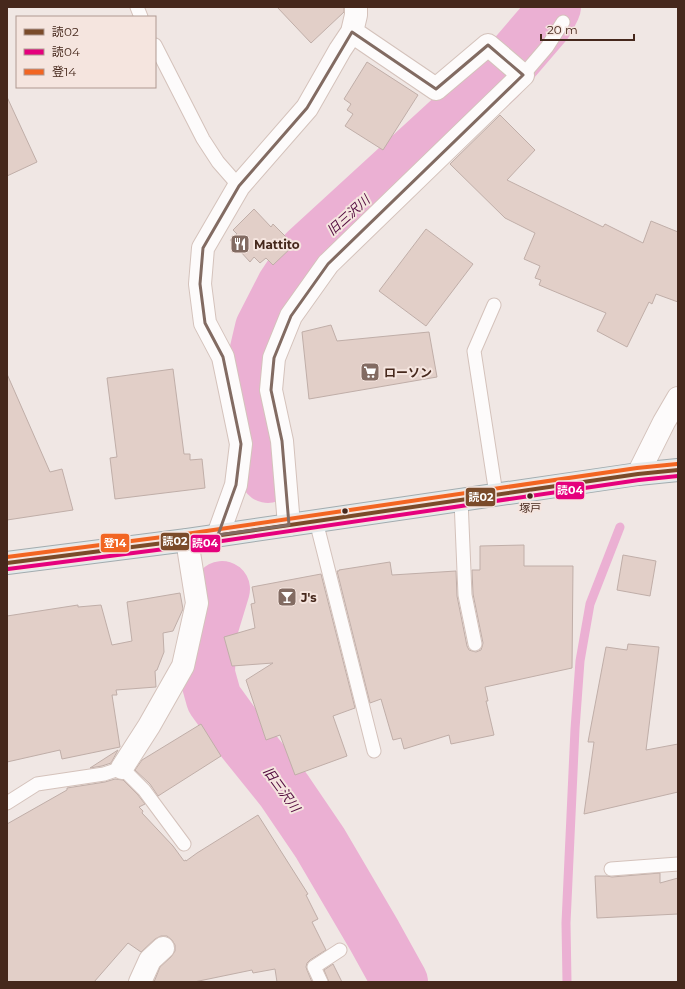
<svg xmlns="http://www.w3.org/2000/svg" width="685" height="989" font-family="Montserrat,'Noto Sans JP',sans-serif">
	<rect width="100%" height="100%" fill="#f0e7e4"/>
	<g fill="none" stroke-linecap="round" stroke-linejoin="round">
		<!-- stream -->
		<path stroke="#ebb0d3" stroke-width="9" d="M567,982L566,923L575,729L580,661L590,604L620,527"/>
		<!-- river -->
		<path stroke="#ebb0d3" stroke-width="56" d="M268,475L251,379L263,328L284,287L307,252L498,77L546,21L553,7
			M222,589L208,635L207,674L214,699L243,739L284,790L320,843L374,935L400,982"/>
	</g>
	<!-- building -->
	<path fill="#e2cfc8" stroke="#c0aea8" d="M277,7H344V12L311,43Z
		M367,62L418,95L383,150L345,126L353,114L347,110L351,104L344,99Z
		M7,97L37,162L7,176Z
		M500,115L535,150L507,180L603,227L605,224L643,243L651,221L678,232V302L656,294L652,304L649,302L627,347L597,331L606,313L539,285L541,280L535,278L540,266L524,259L535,233L505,218L450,164Z
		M254,209L271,227L273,224L294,245L273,265L266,258L260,263L254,257L250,262L230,240L237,234L233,230Z
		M426,229L473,264L426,326L379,291Z
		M331,325L337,341L429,332L437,377L309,399L302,332Z
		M173,369L184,454H190V460L202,459L205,488L115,499L110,458L117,457L107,378Z
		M7,374L50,472L62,469L73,510L7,520Z
		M524,545V566H573L572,668L485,687L488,701H486L494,735L451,744L449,735L404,749L401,738L393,740L381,699L370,703L337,571H339V570L390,562L392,575L456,571L457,596L467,646L469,650L472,651L476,652L481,650L482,647L483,643L473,594L472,570H480V546Z
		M623,555L656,561L650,596L617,590Z
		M321,574L355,708L333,716L347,756L295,775L280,735L266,740L246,680L273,663L232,666L224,637L255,628L251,604L255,603L252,587Z
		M180,593L183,609L173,631L163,633L164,652L157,670L155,671L156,687L116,690L117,695H112L120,747L62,759L60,750L7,762V616L78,605V607L101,605L112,645L132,641L127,602Z
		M628,644L659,647L646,750L678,744V792L584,814L594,742H588L606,647L627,650Z
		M201,724L221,756L158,796L150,784L135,770L142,760Z
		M118,750L111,763L102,766L90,768Z
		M115,779L123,780L138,795L145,804L139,807L143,811L142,813L173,846L184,861L186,860V861L197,853L258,815L308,894L306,895L318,919L312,922L326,950L310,960L307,963L306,967L307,970L312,982H277L275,969L253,973L252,970L194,982H154L160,967L171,957L175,951V945L172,940L167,936H161L155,939L141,952L128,943L94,982H7V824L67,790V788L105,782Z
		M660,873V883L678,878V914L597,918L595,876H607L612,877Z
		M333,964L342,982H329L324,970Z"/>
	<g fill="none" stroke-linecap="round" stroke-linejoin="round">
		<!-- service casing -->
		<g stroke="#d4c2bb" stroke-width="15">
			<path id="service" d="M137,7L141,17
				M155,45L203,139L218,162L239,186
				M523,75L547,47L563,22
				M494,305L474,351L496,494
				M461,500L465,595L475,644
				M316,521L374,751
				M7,803L37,784L104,774L122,768L144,790L184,844
				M611,869L678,864
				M321,982L314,967L340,950"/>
		</g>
		<!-- minor casing -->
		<g stroke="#d4c2bb" stroke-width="24">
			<path id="minor" d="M638,474L664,422L678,398
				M289,525L282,441L271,390L274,358L291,316L328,264L523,75L488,45L436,89L352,32
				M218,535L236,485L241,444L223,357L205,323L200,284L203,248L239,186L307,108L340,50L352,32L356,15V7
				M122,768L149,726L183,666L197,603L187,540
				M140,982L150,960L163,948"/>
		</g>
		<!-- primary casing -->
		<g stroke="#a3acaf" stroke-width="24">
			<path id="primary" d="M7,563L187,540L638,474L678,470"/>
		</g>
		<!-- service -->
		<use href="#service" stroke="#fdfbfb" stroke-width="13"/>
		<!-- minor -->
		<use href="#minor" stroke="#fdfbfb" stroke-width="22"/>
		<!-- primary -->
		<use href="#primary" stroke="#e2eaec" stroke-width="22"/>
		<!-- bus-1 casing -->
		<g stroke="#f5e5df" stroke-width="7">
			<path id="bus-1" d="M7,563L187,540L638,474L678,470"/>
		</g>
		<!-- bus-2 casing -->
		<g stroke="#f5e5df" stroke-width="7">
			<path id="bus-2" d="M8,569L188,546L639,480L678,476"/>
		</g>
		<!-- bus-3 casing -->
		<g stroke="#f5e5df" stroke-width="7">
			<path id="bus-3" d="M7,557L186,534L637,468L677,464"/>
		</g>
		<!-- bus-1 -->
		<use href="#bus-1" stroke="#7a4b2a" stroke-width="4"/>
		<!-- bus-2 -->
		<use href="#bus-2" stroke="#e5007d" stroke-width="4"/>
		<!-- bus-3 -->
		<use href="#bus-3" stroke="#f26522" stroke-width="4"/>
	</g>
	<!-- marked area -->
	<path fill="none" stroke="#826b62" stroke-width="3" stroke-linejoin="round" d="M352,32L436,89L488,45L523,75L328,264L291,316L274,358L271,390L282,441L289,525L218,535L236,485L241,444L223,357L205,323L200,284L203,248L239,186L307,108Z"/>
	<!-- icons -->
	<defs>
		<g id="restaurant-square" transform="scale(1)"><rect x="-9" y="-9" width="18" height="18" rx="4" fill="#826b62" stroke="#f5e5df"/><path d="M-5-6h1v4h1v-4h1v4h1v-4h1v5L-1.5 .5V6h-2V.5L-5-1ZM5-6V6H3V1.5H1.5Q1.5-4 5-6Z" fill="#fff"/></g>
		<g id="supermarket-square" transform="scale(1)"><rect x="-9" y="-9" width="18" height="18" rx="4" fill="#826b62" stroke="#f5e5df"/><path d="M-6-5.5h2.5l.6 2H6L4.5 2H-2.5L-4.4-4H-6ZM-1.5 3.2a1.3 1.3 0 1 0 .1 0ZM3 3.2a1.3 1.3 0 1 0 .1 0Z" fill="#fff"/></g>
		<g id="bar-square" transform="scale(1)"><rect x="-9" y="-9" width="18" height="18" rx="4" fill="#826b62" stroke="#f5e5df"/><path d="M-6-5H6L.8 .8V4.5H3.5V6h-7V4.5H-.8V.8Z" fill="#fff"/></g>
	</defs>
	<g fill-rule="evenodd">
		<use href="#restaurant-square" x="240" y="244"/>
		<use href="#supermarket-square" x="370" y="372"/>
		<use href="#bar-square" x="287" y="597"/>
	</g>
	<!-- markers -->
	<g fill="#46281c" stroke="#f5e5df" stroke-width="1.5">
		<circle cx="530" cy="496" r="3.5"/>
		<circle cx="345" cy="511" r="3.5"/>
	</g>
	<g text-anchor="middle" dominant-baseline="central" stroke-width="4" stroke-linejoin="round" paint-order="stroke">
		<!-- bus labels -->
		<g font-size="11" fill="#46281c" stroke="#f5e5df">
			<text x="530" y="508">塚戸</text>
		</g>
		<!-- poi labels -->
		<g font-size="12" font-weight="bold" fill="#46281c" stroke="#f5e5df" text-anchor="start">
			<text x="254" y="244">Mattito</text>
			<text x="384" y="372">ローソン</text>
			<text x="301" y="597">J's</text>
		</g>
		<!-- water labels -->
		<g font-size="13" font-style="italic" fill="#520b3f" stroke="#f5e5df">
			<text transform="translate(348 215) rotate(-42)">旧三沢川</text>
			<text transform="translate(282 789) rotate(54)">旧三沢川</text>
		</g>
	</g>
	<g stroke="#f5e5df" stroke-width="1.5">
		<rect x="555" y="481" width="30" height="19" rx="4" fill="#e5007d"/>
		<rect x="465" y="487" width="31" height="20" rx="4" fill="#7a4b2a"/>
		<rect x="160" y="532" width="30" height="19" rx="4" fill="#7a4b2a"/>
		<rect x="100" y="533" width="30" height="20" rx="4" fill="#f26522"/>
		<rect x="190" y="534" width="31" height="19" rx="4" fill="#e5007d"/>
	</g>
	<g font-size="11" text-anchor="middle" font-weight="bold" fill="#fff">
		<text x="570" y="494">読04</text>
		<text x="481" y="501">読02</text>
		<text x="175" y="545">読02</text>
		<text x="115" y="547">登14</text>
		<text x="205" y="547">読04</text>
	</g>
	<!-- border -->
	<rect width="685" height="989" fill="none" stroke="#46281c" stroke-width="16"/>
	<!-- legend -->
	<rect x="16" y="16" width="140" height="72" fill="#f5e5df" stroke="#af9991"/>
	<rect x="24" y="29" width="20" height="6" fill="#7a4b2a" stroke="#af9991"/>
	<text x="52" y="36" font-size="12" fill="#46281c">読02</text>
	<rect x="24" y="49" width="20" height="6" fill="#e5007d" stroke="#af9991"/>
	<text x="52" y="56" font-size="12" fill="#46281c">読04</text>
	<rect x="24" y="69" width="20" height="6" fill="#f26522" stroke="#af9991"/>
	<text x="52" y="76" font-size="12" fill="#46281c">登14</text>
	<!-- scale -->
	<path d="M541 34v6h93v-6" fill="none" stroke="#46281c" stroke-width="2"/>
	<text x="547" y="34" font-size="12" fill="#46281c" stroke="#f5e5df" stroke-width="3" paint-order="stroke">20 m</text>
</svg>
